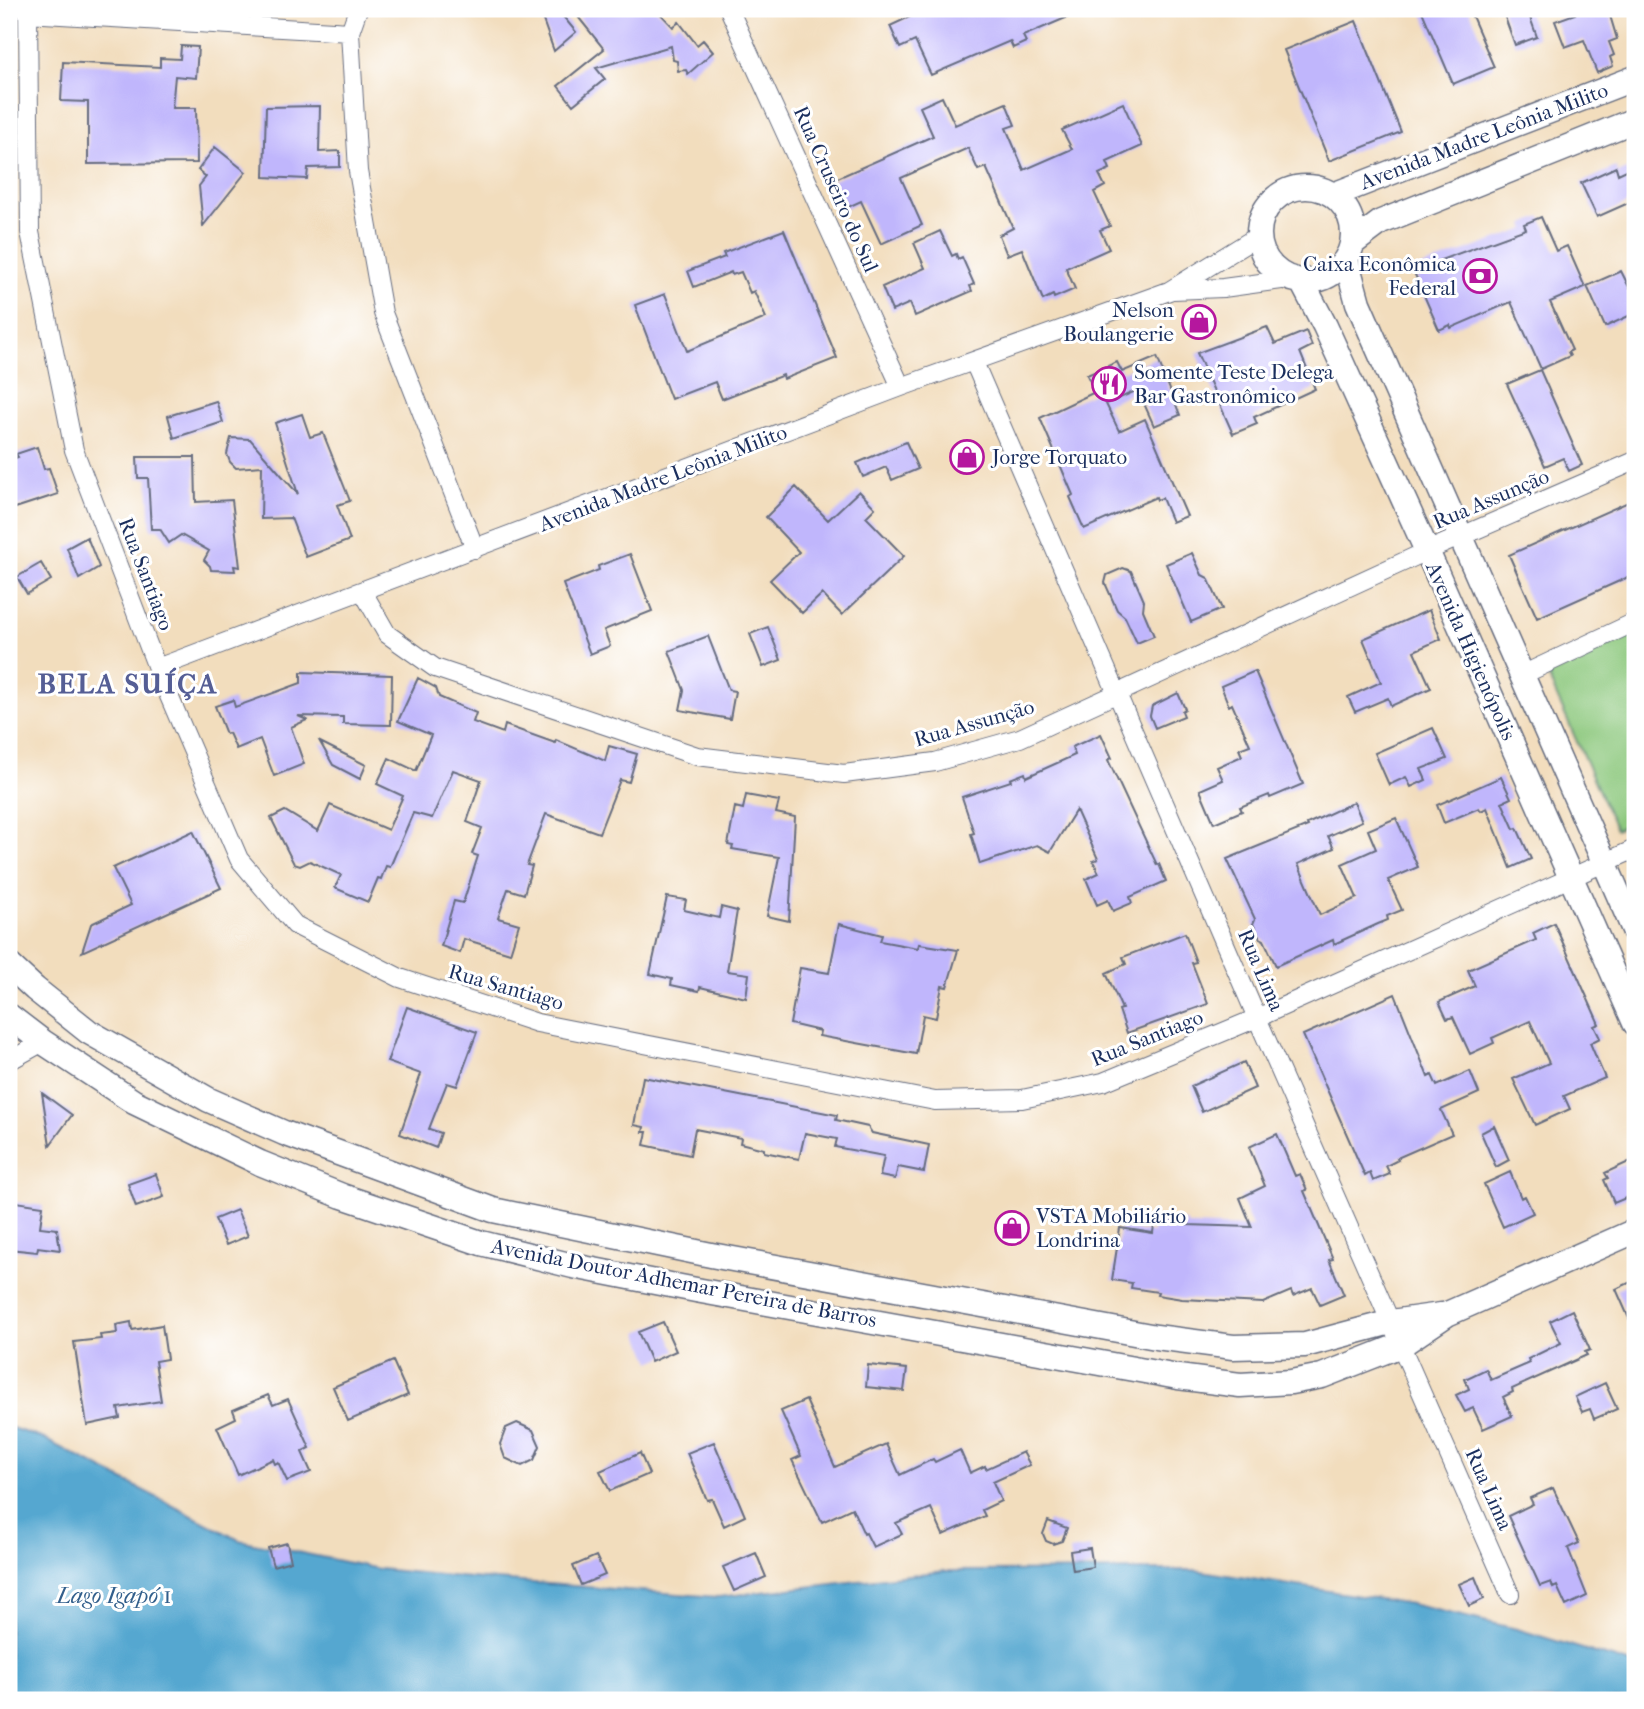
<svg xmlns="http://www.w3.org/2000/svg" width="1644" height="1709" font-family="'IM FELL French Canon',serif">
	<rect width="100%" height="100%" fill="#fff"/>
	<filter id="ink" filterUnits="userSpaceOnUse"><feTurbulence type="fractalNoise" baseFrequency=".0143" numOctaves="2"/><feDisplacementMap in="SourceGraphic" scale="14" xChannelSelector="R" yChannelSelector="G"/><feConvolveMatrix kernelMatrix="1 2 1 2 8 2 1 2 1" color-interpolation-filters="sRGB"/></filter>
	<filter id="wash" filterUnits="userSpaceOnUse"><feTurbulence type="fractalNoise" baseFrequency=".00686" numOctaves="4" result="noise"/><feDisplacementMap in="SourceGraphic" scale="28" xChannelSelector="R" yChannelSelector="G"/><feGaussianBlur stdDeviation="1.57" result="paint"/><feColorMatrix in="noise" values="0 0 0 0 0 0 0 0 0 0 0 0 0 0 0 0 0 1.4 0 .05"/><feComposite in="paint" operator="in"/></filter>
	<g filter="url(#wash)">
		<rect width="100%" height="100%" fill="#f2ddbd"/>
		<!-- green -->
		<path fill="#8cc87d" stroke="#547c6e" stroke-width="2" d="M1635,633V821L1616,830L1546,672Z"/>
		<!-- water -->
		<path fill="#55a7d0" stroke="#386b97" stroke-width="2" d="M9,1427L44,1439L239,1540L379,1569L471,1578L718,1597L945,1571L1195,1570L1411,1604L1517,1629L1635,1665V1700H9Z"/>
		<g id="blocks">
			<!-- building -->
			<path fill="#c0b6fc" d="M539,9H557L576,32L554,51Z
				M589,9H656L673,27L679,22L697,45L703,40L713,52L688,74L686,70L678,71L677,61L673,60L671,46L596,68L605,79L573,105L558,86L604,49L579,18Z
				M916,9H1087L1023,36L1026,42L1013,48L1010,41L931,75L915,41L900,48L890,26L918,13Z
				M1421,9H1469L1494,67L1453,84Z
				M1502,9H1527L1537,37L1515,45Z
				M1573,9H1608L1617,39L1609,42L1614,55L1610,57L1613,66L1597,73L1584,40L1565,47L1555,21L1575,14Z
				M1356,21L1401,132L1329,161L1284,50Z
				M181,46L198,47L196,78L175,76L172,108H196L197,163L88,164V102L61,101L63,62L160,67V58L180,59Z
				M942,97L955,125L1006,103L1015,125L1006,128L1024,170L1072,149L1062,130L1123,103L1142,146L1107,162L1110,169L1099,174L1105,186L1094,192L1110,226L1100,230L1109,249L1066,268L1075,289L1054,298L1053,295L1043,300L1022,249L1007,255L999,235L1013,228L986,167L978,170L968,148L901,178L922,225L881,244L861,201L846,208L833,180L933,136L920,107Z
				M320,106L319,152L340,151V167L308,168L307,179L264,177L266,107Z
				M215,147L246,172L203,226L199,186L206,177L198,170Z
				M1635,166V200L1597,217L1581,183L1616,167L1618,174Z
				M1541,217L1556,251L1567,246L1585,287L1550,302L1572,350L1568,352L1570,356L1541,369L1511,302L1451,328L1450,325L1439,330L1413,270L1526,229L1524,224Z
				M784,230L837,358L784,379L783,375L722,399L715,382L671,399L635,305L665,294L687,351L766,318L754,291L750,293L741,272L732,275L731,272L694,287L688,271L725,257L723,253Z
				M940,231L952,256L956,254L958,259L962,257L974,284L970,286L972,291L915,316L910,303L892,311L882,287L925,268L914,243Z
				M1621,271L1629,287L1635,285V313L1605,327L1587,286Z
				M1267,327L1275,344L1306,331L1312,346L1300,352L1315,389L1254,417L1257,424L1233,434L1197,353Z
				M1157,357L1180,415L1154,426L1138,390L1106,404L1119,431L1145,419L1187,516L1172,522L1162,498L1157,500L1156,497L1084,529L1070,497L1073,495L1040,418L1095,392L1087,375L1117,362L1122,372Z
				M1540,370L1582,465L1569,471L1563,458L1545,466L1507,384Z
				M216,401L223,422L174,438L168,416Z
				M302,414L310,437L323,433L350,501L337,505L350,540L306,557L291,518L261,519L262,466L236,468L230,462L227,454L231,438L250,439L298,494L275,423Z
				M906,442L918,469L892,480L886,467L863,477L857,463Z
				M37,447L44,469L49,468L58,494L9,510V460L18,457L16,454Z
				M137,457H195L196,502L232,500L240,567L234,566L235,571L211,570L210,566L204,560L209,551L181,535L169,543L160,529H151L148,478H138Z
				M796,487L828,520L859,491L875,508L866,517L904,556L842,615L822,594L802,613L770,580L799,552L766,517Z
				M1635,499V574L1537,618L1509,555Z
				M87,537L99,567L79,579L67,548Z
				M1192,553L1202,575L1208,578L1222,609L1191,622L1166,564Z
				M630,554L652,611L604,630L610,646L590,654L563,584L599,570L598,566Z
				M41,563L51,580L27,594L17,577Z
				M1123,568L1131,571L1144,601L1143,610L1154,636L1137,643L1125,617L1117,610L1105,583L1107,575Z
				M1429,610L1441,639L1414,651L1431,688L1391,706L1388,698L1355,712L1348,697L1381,682L1363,639Z
				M768,627L781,660L763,667L750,634Z
				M708,636L729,690L735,691L730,719L680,710L684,690L669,651Z
				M1255,671L1303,784L1270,798L1269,795L1240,807L1242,811L1214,823L1200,790L1223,780L1217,767L1242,756L1239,749L1250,745L1232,704L1229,706L1221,686Z
				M301,672L392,675L391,725L343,724V717L298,716L307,720L291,727L304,764L274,776L260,739L236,749L229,733L226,734L215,706L233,700L235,707L301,683Z
				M418,678L436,688L439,697L476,713L473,722L503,733L505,725L555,743L556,740L605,761L609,746L637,754L629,782L620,780L599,833L546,814L527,865L532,866L524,894L508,889L498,918L519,924L510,953L464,939L460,953L441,946L454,901L463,903L478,856L472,854L482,828L467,822L481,780L453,770L432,818L413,813L390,867L386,866L381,879L378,878L368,902L335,888L341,875L310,861L300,866L294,864L271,818L285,811L318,831L330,805L388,830L403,796L377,784L389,758L416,771L431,735L398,721Z
				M1178,693L1185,709L1182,711L1184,716L1155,728L1150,716L1152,706Z
				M1433,728L1447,759L1421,769L1426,780L1411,787L1406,777L1389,785L1375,753Z
				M1101,734L1112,758L1108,760L1157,865L1159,864L1166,881L1130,897L1132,903L1113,911L1108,900L1097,905L1086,879L1099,873L1093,861L1098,859L1076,810L1050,852L1037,845L980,864L971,834L974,833L962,797L1011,781L1010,779L1025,773L1026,777L1075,755L1072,747Z
				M320,742L366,765L360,779L333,765Z
				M1501,777L1511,798L1502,802L1514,829L1517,828L1531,859L1511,868L1487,808L1481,811L1479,808L1444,823L1437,805Z
				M746,795L779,801L776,813L795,817L789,921L767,916L779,857L732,849L733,846L728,845L735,807L743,809Z
				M1354,802L1362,821L1328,836L1334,848L1298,864L1320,915L1357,898L1342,864L1376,849L1368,830L1396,818L1418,867L1388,880L1402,910L1387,916L1388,920L1378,924L1334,944L1333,940L1276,966L1264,940L1260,938L1253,924L1255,919L1227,859L1308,826L1307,824Z
				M193,831L221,888L82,952L91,924L131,905L113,868Z
				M667,897L686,900L684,910L719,918L721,907L737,911L727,971L749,974L746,998L700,987L699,991L671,985L672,979L650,974Z
				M1554,923L1599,1024L1594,1026L1600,1038L1590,1043L1605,1078L1564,1096L1570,1109L1535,1125L1513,1079L1549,1063L1530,1021L1492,1038L1494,1043L1470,1054L1453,1017L1447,1019L1439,1002L1475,986L1468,970L1536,940L1533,933Z
				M839,924L882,935L880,941L918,948L919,944L958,950L947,987L942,986L936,1018L923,1015L916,1054L819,1036L820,1031L790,1024L800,968L829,973Z
				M1185,933L1196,962L1192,963L1208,1004L1127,1033L1119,1010L1122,1009L1106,973L1126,964L1123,957Z
				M1395,994L1428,1077L1432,1075L1437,1086L1470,1071L1479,1093L1441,1110L1452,1134L1397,1158L1398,1160L1386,1166L1390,1174L1373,1181L1370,1173L1365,1176L1303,1035Z
				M407,1007L477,1032L457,1086L447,1083L429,1129L441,1133L436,1148L400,1134L421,1074L387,1062Z
				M1244,1062L1255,1088L1202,1112L1191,1086Z
				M643,1077L837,1115L836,1120L868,1127L872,1133L929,1145L924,1172L898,1167L895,1179L880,1176L884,1156L835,1147L837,1139L805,1133L799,1159L764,1152V1149L740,1143L741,1138L695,1129L690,1155L644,1145L647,1132H643L644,1127L634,1125Z
				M42,1093L72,1115L50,1145Z
				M1494,1126L1509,1160L1496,1167L1481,1133Z
				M1277,1134L1295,1176L1300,1174L1307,1190L1304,1191L1333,1259L1329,1260L1344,1295L1320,1305L1312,1288L1293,1296L1291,1291L1263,1303L1182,1299L1157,1295L1158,1292L1131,1288L1132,1283L1112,1280L1120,1228L1153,1233L1155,1217L1187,1222V1225L1252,1227L1240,1198L1265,1186L1249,1147Z
				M1635,1159V1194L1614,1203L1604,1180L1608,1178L1605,1173Z
				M1510,1172L1521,1198L1525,1196L1533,1213L1503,1227L1484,1184Z
				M156,1174L164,1197L136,1207L128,1184Z
				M9,1201L43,1206L40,1227L57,1229L60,1250L38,1247L37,1252L9,1249Z
				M237,1210L248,1236L226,1245L215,1219Z
				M1635,1280V1332L1616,1289Z
				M1572,1310L1590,1350L1585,1352L1587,1355L1512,1389L1513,1392L1503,1397L1512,1416L1483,1429L1473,1408L1465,1412L1456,1395L1469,1389L1465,1379L1486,1369L1491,1380L1530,1363L1528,1359L1561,1343L1550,1321Z
				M131,1322L132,1330L162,1325L167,1359L155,1361L161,1401L118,1408L120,1418L87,1425L74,1342L101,1339L100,1335L117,1333L116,1325Z
				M663,1322L676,1351L651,1362L638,1332Z
				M393,1361L408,1395L348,1421L333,1387Z
				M868,1365L907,1369L904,1391L866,1387Z
				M1605,1383L1617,1409L1594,1419L1590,1409L1582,1412L1575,1397Z
				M268,1395L273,1405L288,1399L310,1448L302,1452L311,1472L287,1481L278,1462L275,1464L273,1459L238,1475L217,1427L236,1418L233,1410Z
				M806,1400L835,1467L886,1444L900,1475L933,1459L935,1462L960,1450L970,1473L985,1466L986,1469L1023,1452L1030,1465L993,1482L1001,1501L982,1510L985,1516L943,1535L931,1508L896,1523L902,1534L873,1547L866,1533L864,1534L852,1508L822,1522L792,1460L801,1456L781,1411Z
				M517,1423L533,1430L540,1446L534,1460L522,1466L505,1458L500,1444L506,1428Z
				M714,1442L745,1516L724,1526L712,1499L707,1500L687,1453Z
				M640,1453L649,1474L610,1491L600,1471Z
				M1553,1488L1579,1543L1568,1548L1587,1596L1566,1606L1557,1586L1553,1588L1551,1582L1540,1586L1508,1516L1533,1504L1530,1498Z
				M1048,1521L1067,1528L1062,1541L1053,1544L1046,1541L1043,1534Z
				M287,1543L291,1561L273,1566L268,1548Z
				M1090,1548L1093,1567L1073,1570L1070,1551Z
				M756,1553L766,1577L734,1591L723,1567Z
				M596,1556L605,1575L581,1585L573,1566Z
				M1475,1577L1484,1599L1469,1606L1459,1584Z"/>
		</g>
	</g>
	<g filter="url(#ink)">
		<use href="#blocks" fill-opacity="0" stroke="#666c7f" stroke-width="2"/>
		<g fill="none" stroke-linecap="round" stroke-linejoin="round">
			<!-- street casing -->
			<g stroke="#666c7f" stroke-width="20">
				<path id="street" d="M28,9L30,232L74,450L157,668L239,859L295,925L400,978L537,1023L935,1101L1022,1099L1103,1082L1257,1018L1635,849
					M358,9L350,32L358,171L383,313L475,549
					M729,9L901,387
					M27,13L350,32
					M1173,290L1223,288L1289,279
					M974,362L1257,1018L1510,1594
					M363,592L387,634L435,668L697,756L844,774L935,762L1020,738L1427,551L1635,461
					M157,668L901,387L1169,291L1258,236
					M1522,675L1635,622
					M9,1061L43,1042"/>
			</g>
			<!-- secondary casing -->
			<g stroke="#666c7f" stroke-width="27">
				<path id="secondary" d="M1259 234a47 47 0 1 1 94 0a47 47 0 1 1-94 0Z
					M1333,195L1635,78
					M1353,243L1381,222L1635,120
					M1346,259L1358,303L1635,932
					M1302,282L1325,326L1427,551L1635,1023
					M9,965L35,989L89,1032L209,1100L284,1133L493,1210L711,1255L1156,1337L1233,1347L1305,1345L1391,1322L1441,1315
					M9,1016L43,1042L134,1102L260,1163L342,1196L481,1243L573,1266L696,1290L1178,1377L1240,1385L1291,1382L1322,1376L1401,1345L1447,1314L1635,1231"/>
			</g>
			<!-- street -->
			<use href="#street" stroke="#fff" stroke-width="18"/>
			<!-- secondary -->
			<use href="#secondary" stroke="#fff" stroke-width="24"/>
		</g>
	</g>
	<!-- icons -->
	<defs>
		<g id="bank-ring" transform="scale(1.75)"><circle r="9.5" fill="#fff" stroke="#b5179e" stroke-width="1.5"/><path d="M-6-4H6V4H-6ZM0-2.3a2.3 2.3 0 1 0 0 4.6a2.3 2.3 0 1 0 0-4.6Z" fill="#b5179e"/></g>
		<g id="shop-ring" transform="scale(1.75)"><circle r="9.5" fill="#fff" stroke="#b5179e" stroke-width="1.5"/><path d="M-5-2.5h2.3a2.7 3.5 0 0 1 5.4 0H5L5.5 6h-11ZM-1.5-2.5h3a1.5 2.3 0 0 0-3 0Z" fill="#b5179e"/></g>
		<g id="restaurant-ring" transform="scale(1.75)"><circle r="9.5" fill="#fff" stroke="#b5179e" stroke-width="1.5"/><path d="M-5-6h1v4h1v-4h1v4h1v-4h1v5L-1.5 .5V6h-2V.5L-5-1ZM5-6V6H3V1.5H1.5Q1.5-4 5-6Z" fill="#b5179e"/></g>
	</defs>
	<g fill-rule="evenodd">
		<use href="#bank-ring" x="1480" y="276"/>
		<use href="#shop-ring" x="1199" y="322"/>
		<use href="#restaurant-ring" x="1109" y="384"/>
		<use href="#shop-ring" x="967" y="457"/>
		<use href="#shop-ring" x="1012" y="1228"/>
	</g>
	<g text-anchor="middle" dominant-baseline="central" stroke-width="6" stroke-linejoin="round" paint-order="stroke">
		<!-- street labels -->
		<g font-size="21" fill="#1b2f5e" stroke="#fff">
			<text transform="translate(1484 136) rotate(-21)">Avenida Madre Leônia Milito</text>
			<text transform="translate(836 189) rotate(66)">Rua Cruseiro do Sul</text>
			<text transform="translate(663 478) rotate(-21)">Avenida Madre Leônia Milito</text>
			<text transform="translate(1491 499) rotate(-23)">Rua Assunção</text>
			<text transform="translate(146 574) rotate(69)">Rua Santiago</text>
			<text transform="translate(1471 651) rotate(66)">Avenida Higienópolis</text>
			<text transform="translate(974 723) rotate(-16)">Rua Assunção</text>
			<text transform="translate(1261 970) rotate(67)">Rua Lima</text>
			<text transform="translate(506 987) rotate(16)">Rua Santiago</text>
			<text transform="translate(1147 1038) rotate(-22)">Rua Santiago</text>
			<text transform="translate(684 1283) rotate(11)">Avenida Doutor Adhemar Pereira de Barros</text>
			<text transform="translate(1489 1489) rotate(66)">Rua Lima</text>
		</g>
		<!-- poi labels -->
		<g font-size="21" fill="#1b2f5e" stroke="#fff" text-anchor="start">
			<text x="1456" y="264" text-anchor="end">Caixa Econômica<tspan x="1456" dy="24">Federal</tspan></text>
			<text x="1174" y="310" text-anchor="end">Nelson<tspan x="1174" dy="24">Boulangerie</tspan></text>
			<text x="1134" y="372">Somente Teste Delega<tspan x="1134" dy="24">Bar Gastronômico</tspan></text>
			<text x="992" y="457">Jorge Torquato</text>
			<text x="1036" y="1216">VSTA Mobiliário<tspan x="1036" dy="24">Londrina</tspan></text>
		</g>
		<!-- water labels -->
		<g font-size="23" font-style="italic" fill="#325f8c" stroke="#fff">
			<text x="114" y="1595">Lago Igapó 1</text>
		</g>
		<!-- district labels -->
		<g font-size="28" font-weight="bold" letter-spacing="2" fill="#555e95" stroke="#fff">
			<text x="128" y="683">BELA SUÍÇA</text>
		</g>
	</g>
	<!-- margin -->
	<rect width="1644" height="1709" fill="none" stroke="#fff" stroke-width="35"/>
</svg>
